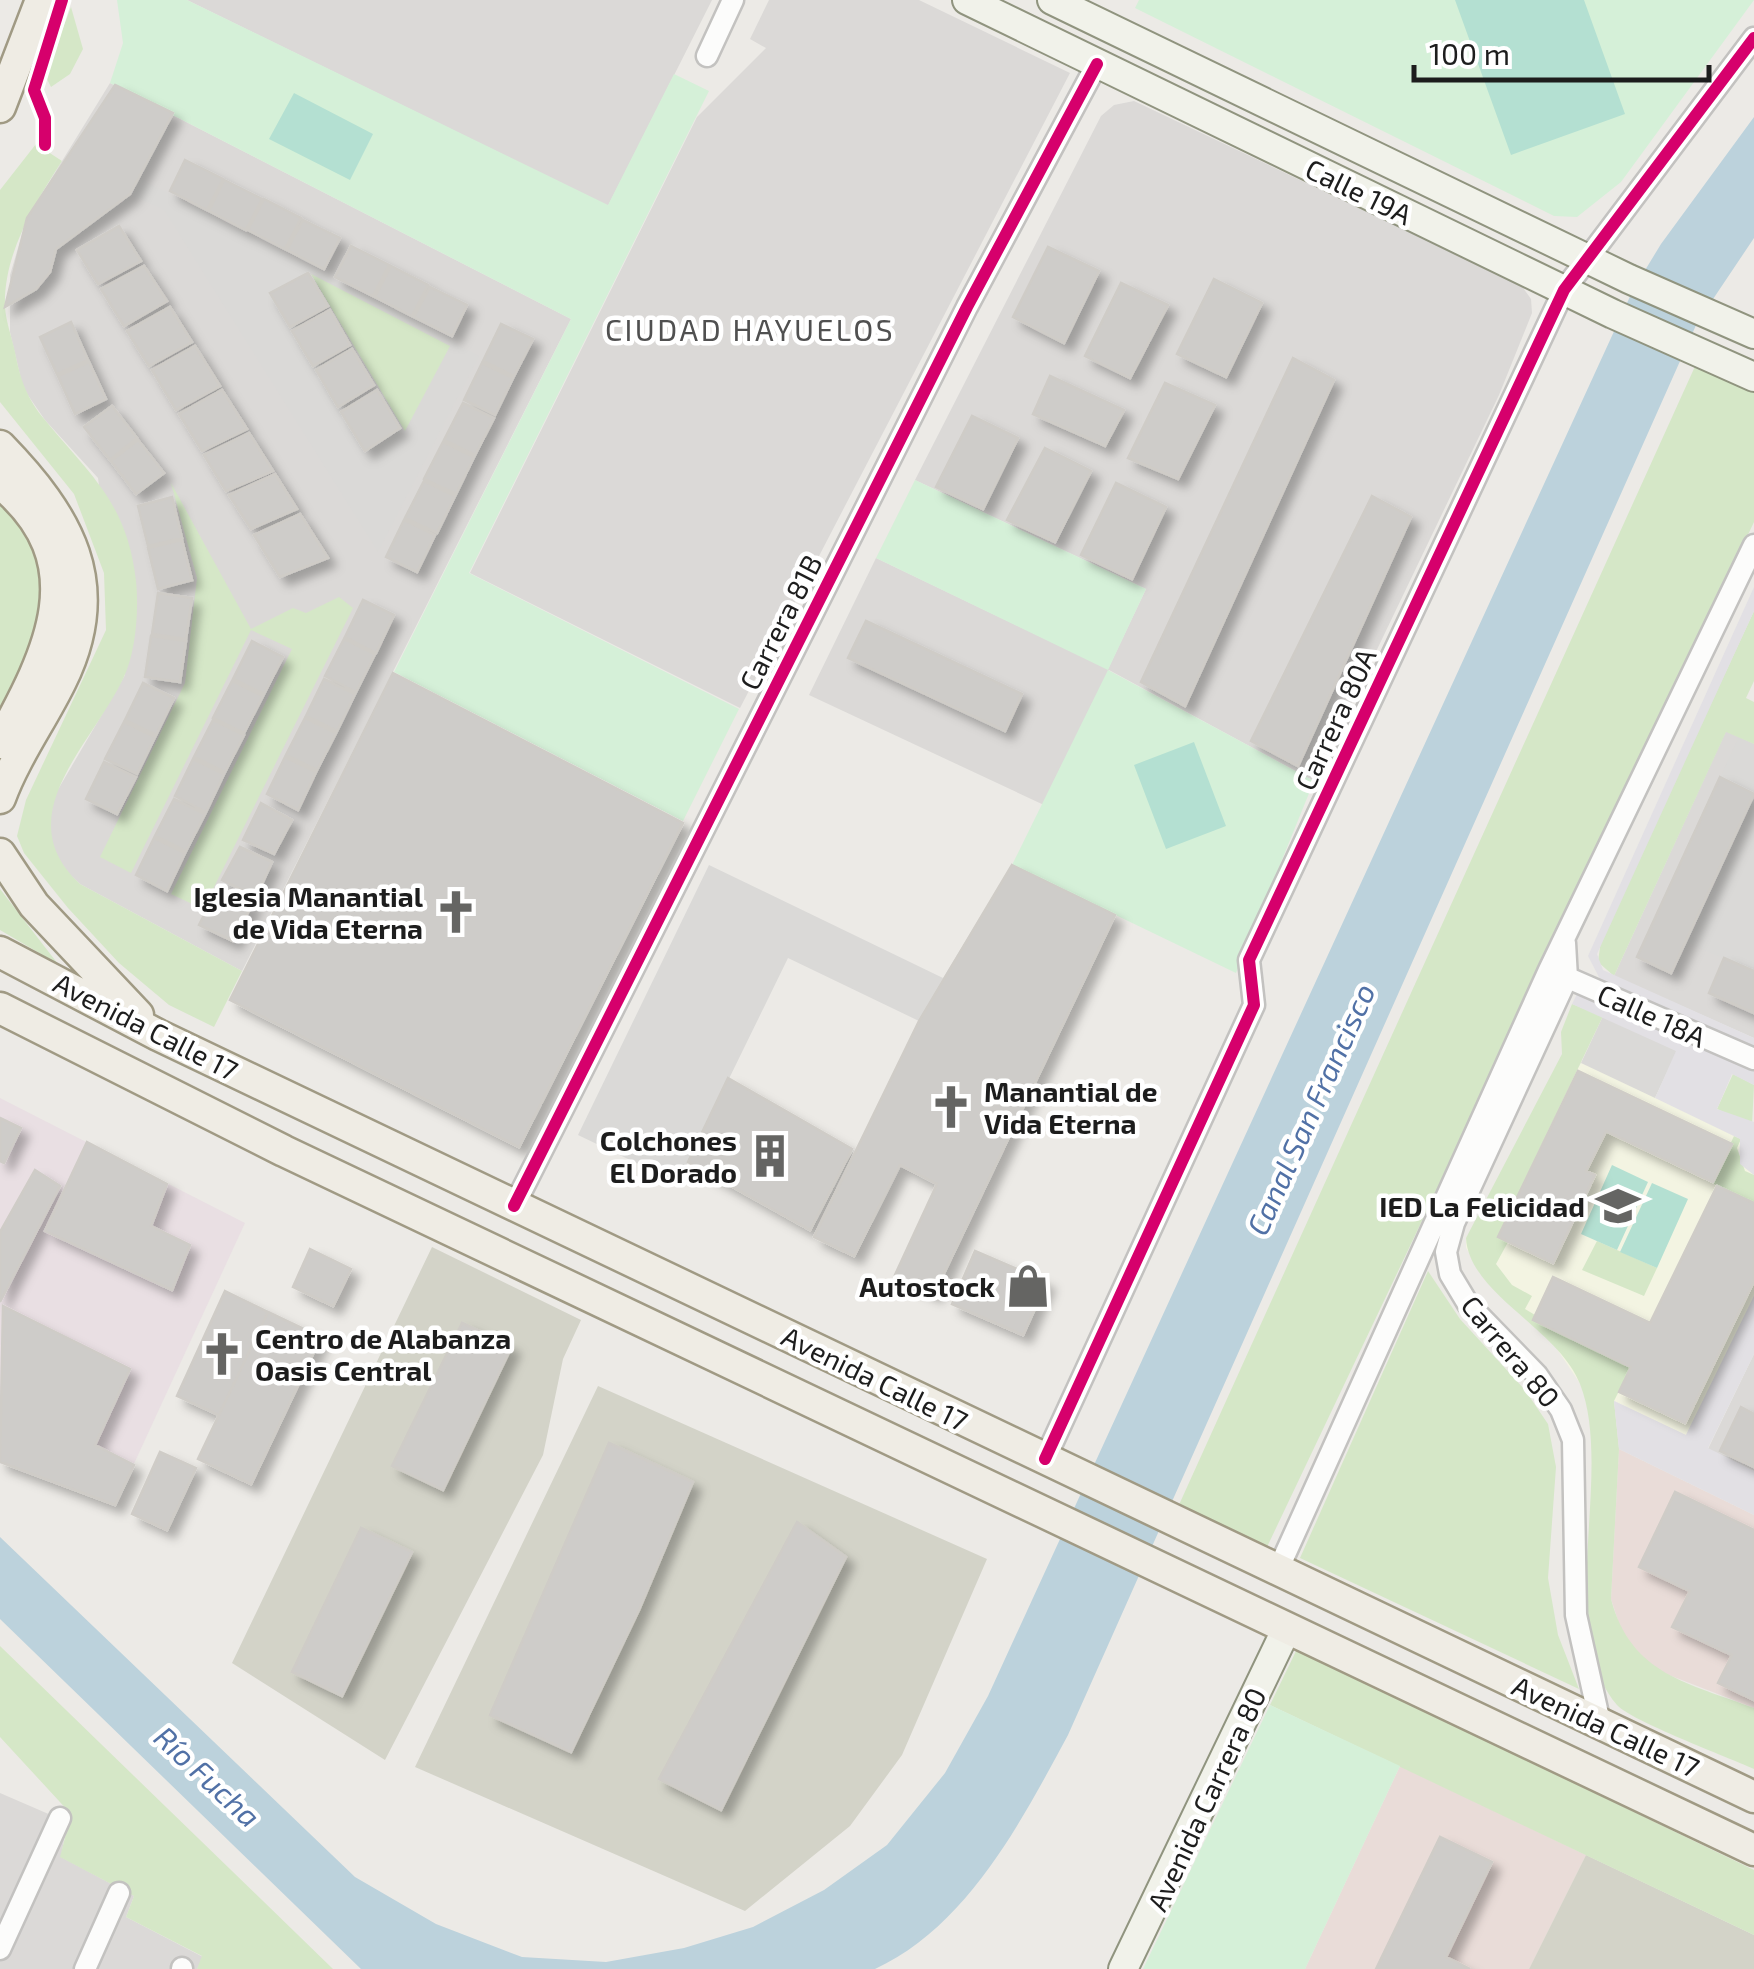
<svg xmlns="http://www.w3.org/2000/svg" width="1754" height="1969" font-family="'Exo 2',sans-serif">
	<defs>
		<filter id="shadow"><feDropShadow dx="8" dy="8" stdDeviation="5" flood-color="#0004"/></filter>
	</defs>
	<rect width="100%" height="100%" fill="#eceae6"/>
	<!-- residential -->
	<path fill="#dbd9d7" d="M187,0H712L608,206Z
		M769,0H919L1070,73L740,708L470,573L697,117L766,48L750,39Z
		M110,83L571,319L242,971L80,884L65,870L51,845L48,818L56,793L125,675L98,478L45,420L23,388L10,332V275L27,218Z
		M1134,101L1521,285L1531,299L1532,313L1499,395L1314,781L1109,670L1044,805L809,695L876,558L1108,669L1146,589L915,480L1101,116L1114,105Z
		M1726,731L1754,744V1038L1614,976Z
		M1754,1354V1471L1708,1449Z
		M0,1793L67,1822L61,1857L134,1896L126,1917L203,1957L197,1969H0Z"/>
	<!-- commercial -->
	<path fill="#e9dcd8" d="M1619,1449L1754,1515V1708L1661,1672L1639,1657L1623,1636L1611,1599Z
		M1400,1766L1586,1855L1529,1969H1305Z"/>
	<!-- industrial -->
	<path fill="#e9dfe3" d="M0,1098L245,1223L115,1505L0,1462Z"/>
	<!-- education -->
	<path fill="#f3f4e2" d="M1603,1016L1677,1051L1741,1139L1737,1157L1754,1175V1296L1686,1435L1581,1385L1553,1343L1489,1283L1466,1248V1238L1581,1063Z"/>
	<!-- religious -->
	<path fill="#dad9d7" d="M139,178L479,356L378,552L164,210L130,194Z
		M1739,737L1754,744V792L1720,777Z
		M1754,794V971L1685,942Z
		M709,865L943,978L1012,865L1115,915L934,1294L895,1275L937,1184L901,1166L854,1256L814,1237L919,1021L788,958L678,1183L578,1135Z
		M1603,1016L1677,1051L1655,1098L1581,1063Z"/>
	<!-- construction -->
	<path fill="#d3d3c8" d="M432,1247L581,1320L563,1359L543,1455L385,1760L232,1663Z
		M598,1386L987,1559L902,1755L850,1826L745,1911L415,1767Z
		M1586,1855L1754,1935V1969H1529Z"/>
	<!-- grass -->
	<path fill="#d5e7c7" d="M71,7L83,49L70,74L51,87L45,75Z
		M36,144L62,161C35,203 3,254 5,307C6,322 12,338 15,352C20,379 27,399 45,420C92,477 127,503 136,581C139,610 136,653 123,679C91,746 7,816 80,884L242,971L214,1027L169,1005L119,963L68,908L24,853L17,836L26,800L106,630L104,573L74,494L0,402V190Z
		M311,274L450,346L405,431Z
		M1697,362L1754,388V522L1267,1547L1178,1507Z
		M171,483L251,629L293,608L306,613L339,597L353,608L203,909L171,894L292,649L251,630L131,873L100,857L185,683L197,578Z
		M0,497L35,536L43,571L40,640L0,716Z
		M1754,611V681L1746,698L1754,702V744L1726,732L1614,976L1598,962L1601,940Z
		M0,889L58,964L0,930Z
		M1572,1004L1603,1016L1498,1236L1508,1242L1496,1264L1512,1285L1532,1296L1525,1309L1535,1315L1533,1320L1631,1367L1614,1401L1619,1449L1611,1599C1631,1675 1689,1683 1754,1708V1769C1728,1757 1631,1721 1617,1705C1553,1629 1615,1473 1580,1384C1559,1329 1469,1294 1466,1238L1562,1054L1561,1032Z
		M1733,1074L1754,1085L1752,1125L1717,1109Z
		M1734,1136L1741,1139L1737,1148L1745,1171L1754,1175V1203L1712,1183Z
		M1597,1241L1657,1268L1644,1296L1582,1270Z
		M1428,1271L1460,1319L1525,1390L1548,1424L1556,1467L1548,1578L1558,1635L1579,1689L1300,1558Z
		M0,1646L333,1969H197L202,1956L126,1917L134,1896L60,1857L71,1814L0,1737Z
		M1297,1649L1754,1870V1935L1270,1705Z"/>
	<!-- park -->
	<path fill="#d5f0d8" d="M117,0H187L608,205L674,74L709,91L469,573L739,709L683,821L394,672L571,319L110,83L123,43Z
		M1139,0H1754L1621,182L1577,217L1554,216L1135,8Z
		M915,480L1146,589L1108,670L1314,781L1236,973L1012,865L1108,670L876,558Z
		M1270,1705L1400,1766L1305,1969H1143Z"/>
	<!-- pitch -->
	<path fill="#b4e0d2" d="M1455,0H1584L1625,114L1511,155Z
		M294,93L373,134L350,180L269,139Z
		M1194,742L1226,826L1166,849L1134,765Z
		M1612,1165L1648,1182L1617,1250L1581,1234Z
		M1652,1183L1688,1199L1657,1268L1620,1252Z"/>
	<!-- plaza -->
	<path fill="#e2e0e4" d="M1754,587V611L1597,954L1603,970L1754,1038V1049L1600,979L1588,956Z
		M1577,994L1754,1070V1085L1732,1074L1717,1109L1754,1122V1175L1740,1164V1139L1655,1098L1676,1051L1572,1004Z
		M1754,1296V1354L1708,1448L1754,1471V1515L1619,1449L1614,1401L1686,1435Z"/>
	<!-- water -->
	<path fill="#bcd2dc" d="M1754,117V238L1697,323L1068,1735C1022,1820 968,1926 875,1969H361L0,1619V1537L355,1877L436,1924L522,1957L606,1962L684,1948L753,1927L824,1890L887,1845L945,1773L988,1696L1633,290L1661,244Z"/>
	<!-- building -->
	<path fill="#ceccc9" stroke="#cfccc7" stroke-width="2.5" filter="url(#shadow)" d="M115,85L173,113L130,194L56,249L50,272L36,289L5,307L27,218Z
		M185,160L223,179L207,210L170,191Z
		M224,180L262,199L246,230L209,211Z
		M264,199L301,218L285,249L248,230Z
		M303,220L340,238L324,269L287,250Z
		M119,226L141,261L98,284L77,250Z
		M351,246L389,265L373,296L335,277Z
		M1048,247L1099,271L1064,343L1013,317Z
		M144,266L167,301L124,326L101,289Z
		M391,266L428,285L412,316L375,297Z
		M308,273L328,306L290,327L270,293Z
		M1214,279L1262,303L1226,377L1177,354Z
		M1121,283L1168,305L1130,378L1085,356Z
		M430,287L467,305L452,336L414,317Z
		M170,307L192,342L149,366L127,331Z
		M330,310L350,345L313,366L292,331Z
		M71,322L88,360L57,374L40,337Z
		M501,324L533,339L514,376L483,361Z
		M195,346L220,386L176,410L152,370Z
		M352,349L374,385L338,407L316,370Z
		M1293,358L1334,380L1185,706L1141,682Z
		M89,362L106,399L75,414L58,376Z
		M482,363L513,378L495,415L464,400Z
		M1050,376L1124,410L1105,446L1033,414Z
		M1165,383L1215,405L1178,479L1128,458Z
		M222,390L247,429L202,451L179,414Z
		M377,390L400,428L365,451L341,412Z
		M463,403L494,418L475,455L444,440Z
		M112,406L137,438L110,460L84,427Z
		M972,416L1018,438L983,509L936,487Z
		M249,433L273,471L226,491L204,455Z
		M138,440L164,473L136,494L111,461Z
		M443,442L474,457L456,494L424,479Z
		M1045,448L1091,471L1055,542L1007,520Z
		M275,474L297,509L251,529L229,495Z
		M424,481L455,496L437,533L405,518Z
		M1116,483L1166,507L1132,579L1081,555Z
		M1372,496L1411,517L1298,766L1251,741Z
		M172,497L182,538L148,546L138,506Z
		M300,514L328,558L280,577L254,535Z
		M404,520L435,535L417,572L386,557Z
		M182,540L192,580L158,589L148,548Z
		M158,593L192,598L186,639L152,634Z
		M363,600L394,615L376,653L345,637Z
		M866,621L1022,694L1005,731L848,658Z
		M151,636L186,641L180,682L145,677Z
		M344,639L375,654L356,692L325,676Z
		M252,641L283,657L264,694L233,679Z
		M393,673L683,823L519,1147L230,1000Z
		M324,679L355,694L337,731L306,716Z
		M232,681L263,696L244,733L213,718Z
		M143,683L174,698L156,735L125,720Z
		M305,718L336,733L317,770L286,755Z
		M213,720L244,735L225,772L194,757Z
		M124,722L155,737L137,774L105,759Z
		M285,757L316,772L298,810L267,794Z
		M193,759L224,774L206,812L175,796Z
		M104,762L136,777L117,814L86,799Z
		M1720,777L1754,794L1671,973L1637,957Z
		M174,799L205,814L186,851L155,836Z
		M261,803L292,820L274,854L243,840Z
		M154,838L185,853L167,891L136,875Z
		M240,847L272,862L256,897L222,880Z
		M1012,865L1115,915L934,1294L895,1275L937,1184L900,1165L854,1256L814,1237L919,1021Z
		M219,886L253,903L233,941L199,925Z
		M1724,958L1754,971V1013L1709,993Z
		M1578,1071L1732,1144L1713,1182L1606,1131L1586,1171L1595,1175L1553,1263L1498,1237Z
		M728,1078L852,1149L810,1230L688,1162Z
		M0,1118L21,1128L4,1163L0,1161Z
		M87,1142L167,1184L151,1226L190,1245L172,1290L45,1231Z
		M35,1170L60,1186L0,1302V1232Z
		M1717,1186L1754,1203V1281L1685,1423L1619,1392L1631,1367L1533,1320L1553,1277L1650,1323Z
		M310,1249L351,1269L333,1306L293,1287Z
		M975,1251L1047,1282L1023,1335L952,1304Z
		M225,1291L268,1312L219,1415L177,1396Z
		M3,1306L130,1369L95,1445L134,1465L115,1505L0,1462Z
		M268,1312L321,1337L251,1484L198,1459Z
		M462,1323L512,1346L443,1490L392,1466Z
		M1741,1407L1754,1414V1467L1720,1451Z
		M609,1443L693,1482L639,1610L571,1752L490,1715Z
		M160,1452L196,1468L167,1530L132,1514Z
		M1675,1492L1754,1530V1700L1718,1683L1732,1655L1672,1627L1690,1591L1639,1567Z
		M797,1522L846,1557L721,1810L659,1779Z
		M361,1528L412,1552L342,1696L292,1672Z
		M1440,1837L1492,1862L1446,1957L1470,1969H1376Z"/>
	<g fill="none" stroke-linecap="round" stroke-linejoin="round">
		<!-- street casing -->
		<g stroke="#c3c2c0" stroke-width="25">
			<path id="street" d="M707,56L733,0
				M1565,943L1567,978L1454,1223L1446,1252L1450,1274L1468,1304L1537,1375L1561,1410L1573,1440L1576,1615L1600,1723
				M1559,974L1754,1059
				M514,1206L967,307L1097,64
				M1045,1459L1254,1005L1249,960L1564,290L1754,38
				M1278,1570L1549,970L1754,545
				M0,1949L60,1818
				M85,1969L119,1893
				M182,1969V1968"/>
		</g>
		<!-- secondary casing -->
		<g stroke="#90947f" stroke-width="32">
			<path id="secondary" d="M967,0L1613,314L1754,377
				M1052,0L1629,279L1754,334
				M1123,1969L1287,1628"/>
		</g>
		<!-- primary casing -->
		<g stroke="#a09a84" stroke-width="35">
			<path id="primary" d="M0,107L41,0
				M0,446C68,516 109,584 61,681C42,720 15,757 0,798
				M0,483C97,562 49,653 0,743
				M0,854L34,905L138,1015
				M0,952L158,1035L1754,1797
				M0,1008L284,1151L1754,1850"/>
		</g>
		<!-- street -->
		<use href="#street" stroke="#fcfcfb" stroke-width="20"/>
		<!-- secondary -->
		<use href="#secondary" stroke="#f1f2ea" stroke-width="28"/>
		<!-- primary -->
		<use href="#primary" stroke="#efece4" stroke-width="30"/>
		<!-- cycleway casing -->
		<g stroke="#fff" stroke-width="19">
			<path id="cycleway" d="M45,145V118L34,90L62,0
				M514,1206L967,307L1097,64
				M1045,1459L1254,1005L1249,960L1564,290L1754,38"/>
		</g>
		<!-- cycleway -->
		<use href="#cycleway" stroke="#d6006c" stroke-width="12"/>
	</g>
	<!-- icons -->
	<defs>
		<g id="church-bare" transform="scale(3.45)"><path d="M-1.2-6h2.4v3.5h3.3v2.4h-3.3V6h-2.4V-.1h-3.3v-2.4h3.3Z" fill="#656563" stroke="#fff" stroke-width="2.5" paint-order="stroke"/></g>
		<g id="building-bare" transform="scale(3.45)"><path d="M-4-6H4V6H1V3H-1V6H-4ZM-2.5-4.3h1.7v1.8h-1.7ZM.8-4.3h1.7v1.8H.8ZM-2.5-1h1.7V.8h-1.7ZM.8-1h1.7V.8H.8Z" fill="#656563" stroke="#fff" stroke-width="2.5" paint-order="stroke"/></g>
		<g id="school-bare" transform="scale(3.45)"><path d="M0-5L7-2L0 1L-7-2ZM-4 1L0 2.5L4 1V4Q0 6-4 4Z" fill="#656563" stroke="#fff" stroke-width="2.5" paint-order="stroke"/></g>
		<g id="shop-bare" transform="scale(3.45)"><path d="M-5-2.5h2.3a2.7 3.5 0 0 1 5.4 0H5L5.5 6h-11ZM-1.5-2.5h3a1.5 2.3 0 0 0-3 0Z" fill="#656563" stroke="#fff" stroke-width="2.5" paint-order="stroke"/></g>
	</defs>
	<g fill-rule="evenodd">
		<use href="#church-bare" x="456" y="912"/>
		<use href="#church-bare" x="951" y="1107"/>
		<use href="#building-bare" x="770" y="1156"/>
		<use href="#school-bare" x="1618" y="1206"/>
		<use href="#shop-bare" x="1028" y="1286"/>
		<use href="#church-bare" x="222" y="1354"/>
	</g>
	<g text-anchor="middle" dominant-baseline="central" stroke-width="9" stroke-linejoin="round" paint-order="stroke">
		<!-- street labels -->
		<g font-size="28" fill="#1d1d1d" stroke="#fff">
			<text transform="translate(1359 191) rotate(26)">Calle 19A</text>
			<text transform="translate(780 622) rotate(-63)">Carrera 81B</text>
			<text transform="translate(1335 719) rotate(-65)">Carrera 80A</text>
			<text transform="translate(1652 1015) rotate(24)">Calle 18A</text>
			<text transform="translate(146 1026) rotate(27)">Avenida Calle 17</text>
			<text transform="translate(1511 1351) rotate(50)">Carrera 80</text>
			<text transform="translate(875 1378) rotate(26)">Avenida Calle 17</text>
			<text transform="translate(1606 1726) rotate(25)">Avenida Calle 17</text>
			<text transform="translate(1206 1799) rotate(-65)">Avenida Carrera 80</text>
		</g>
		<!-- poi labels -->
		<g font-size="28" font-weight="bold" fill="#1d1d1d" stroke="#fff" text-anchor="end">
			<text x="423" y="896">Iglesia Manantial<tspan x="423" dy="32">de Vida Eterna</tspan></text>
			<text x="984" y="1091" text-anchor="start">Manantial de<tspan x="984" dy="32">Vida Eterna</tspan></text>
			<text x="737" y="1140">Colchones<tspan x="737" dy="32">El Dorado</tspan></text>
			<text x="1585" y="1206">IED La Felicidad</text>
			<text x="995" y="1286">Autostock</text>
			<text x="255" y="1338" text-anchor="start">Centro de Alabanza<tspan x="255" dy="32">Oasis Central</tspan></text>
		</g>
		<!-- neighbourhood labels -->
		<g font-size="30" letter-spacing="2.5" fill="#505050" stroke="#fff">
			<text x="750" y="329">CIUDAD HAYUELOS</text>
		</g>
		<!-- water labels -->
		<g font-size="30" font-style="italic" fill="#5171a6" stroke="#fff">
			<text transform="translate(1310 1109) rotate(-66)">Canal San Francisco</text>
			<text transform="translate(208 1776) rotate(43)">Río Fucha</text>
		</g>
	</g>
	<!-- scale -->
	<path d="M1414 65v15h295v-15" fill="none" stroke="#1d1d1d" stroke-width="5"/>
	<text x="1429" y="65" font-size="30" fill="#1d1d1d" stroke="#ffffff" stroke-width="8" paint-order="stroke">100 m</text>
</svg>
